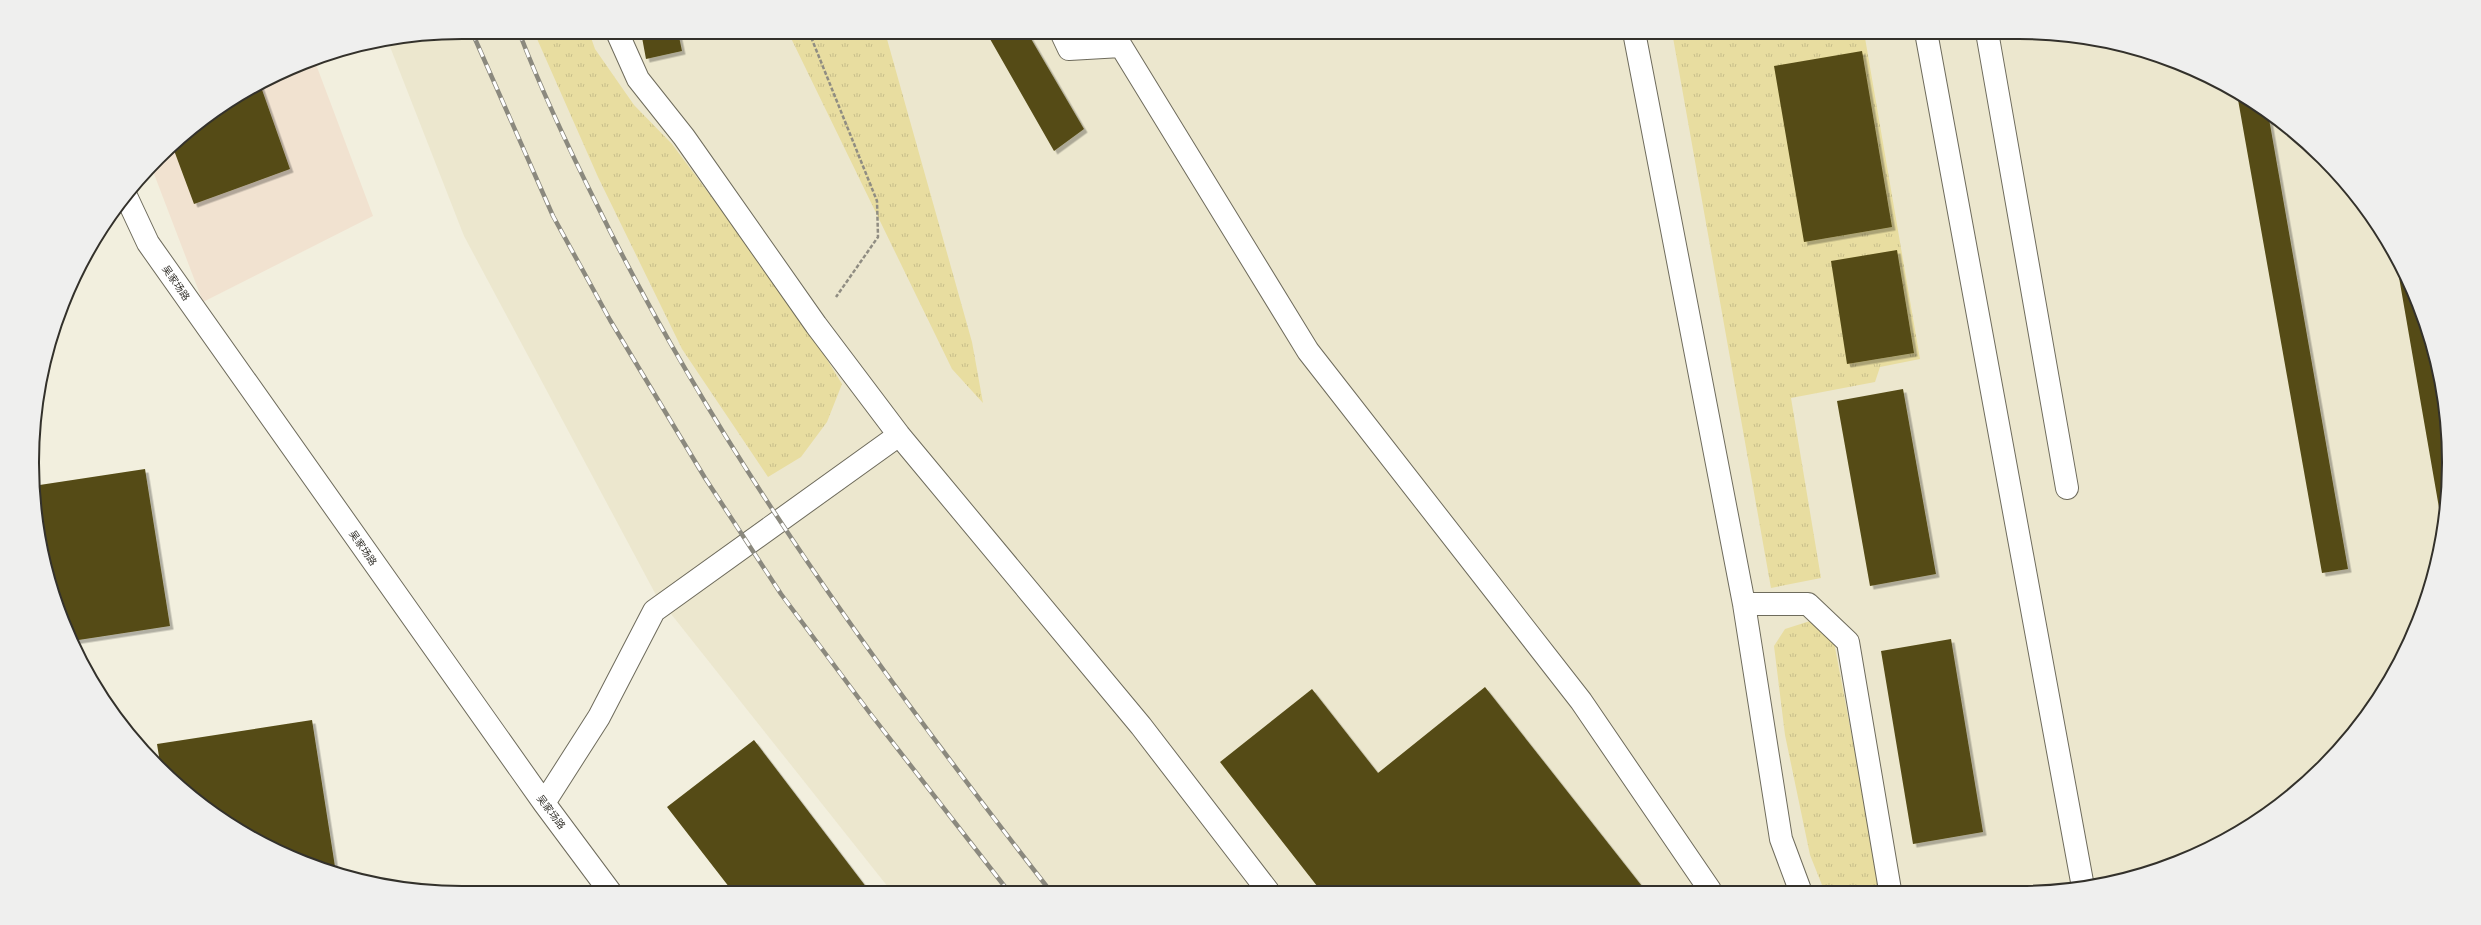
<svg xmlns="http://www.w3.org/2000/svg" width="2481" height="925" font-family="'DejaVu Sans','Noto Sans SC',sans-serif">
	<defs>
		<pattern id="grass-tufts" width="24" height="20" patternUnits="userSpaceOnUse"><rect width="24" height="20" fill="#e8dda0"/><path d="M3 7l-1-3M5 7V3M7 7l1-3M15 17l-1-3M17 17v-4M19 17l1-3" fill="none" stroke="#c7be8a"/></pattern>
		<filter id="shadow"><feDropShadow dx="3.5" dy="3.5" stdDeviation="0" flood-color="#0004"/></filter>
	</defs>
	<rect width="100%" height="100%" fill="#f2efde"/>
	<!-- commercial -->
	<path fill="#f1e2d0" d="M314,59L373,216L203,302L151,166L179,139L247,90Z"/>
	<!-- built -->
	<path fill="#ece7ce" d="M463,32H2018L2130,47L2209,77L2281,121L2342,179L2391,247L2426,324L2445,407L2448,491L2434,574L2405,653L2377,701L2302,786L2257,821L2183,860L2075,889L892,892L656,595L464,236L387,39Z"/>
	<!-- grass -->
	<path fill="url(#grass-tufts)" d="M534,32H589L595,49L634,105L672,144L801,317L842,384L827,422L801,457L768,477L682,349L598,177Z
		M788,32H885L972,342L983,403L952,369Z
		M1672,32H1864L1920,359L1880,367L1875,382L1791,398L1821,578L1771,588Z
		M1810,621L1834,642L1881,890H1824L1810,855L1785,735L1774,646L1785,629Z"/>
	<!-- building -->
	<path fill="#554b15" filter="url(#shadow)" d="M641,32H678L682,51L646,59Z
		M986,32H1027L1084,129L1054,151Z
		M1862,51L1892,227L1804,242L1774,66Z
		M260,84L290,169L194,204L172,145L247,90Z
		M2237,94L2268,113L2348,569L2322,573Z
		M1897,250L1914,353L1847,364L1831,261Z
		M2396,260L2426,324L2445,407L2448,491L2442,525Z
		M1903,389L1936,574L1870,586L1837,401Z
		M145,469L170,626L72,641L65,627L40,547L33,486Z
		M1951,639L1983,832L1913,844L1881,651Z
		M1485,687L1645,890L1321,891L1220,762L1312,689L1378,773Z
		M312,720L336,873L272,849L201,804L161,769L157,744Z
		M754,740L870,892H733L667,807Z"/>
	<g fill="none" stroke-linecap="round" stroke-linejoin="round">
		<!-- minor casing -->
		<g stroke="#6e6b5c" stroke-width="24">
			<path id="minor" d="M617,32L638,79L684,137L816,325L899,435L1141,726L1268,891
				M1061,32L1069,49L1121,46L1308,351L1581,701L1710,890
				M1634,32L1744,604L1781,839L1800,890
				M1926,32L2083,887
				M1987,32L2067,488
				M126,196L148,243L544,803L611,893
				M1744,604H1808L1848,642L1890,890
				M544,803L599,717L654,611L899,435"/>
		</g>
		<!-- path -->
		<path stroke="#908d82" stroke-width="2.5" stroke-dasharray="4 2" stroke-linecap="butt" d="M809,32L877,201L878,237L836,297"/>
		<!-- minor -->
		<use href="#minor" stroke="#fff" stroke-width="22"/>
		<!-- rail casing -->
		<g stroke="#8b897e" stroke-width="4.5">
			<path id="rail" d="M472,32L553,216L610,320L705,478L781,594L869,712L1009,892
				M519,32C542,92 570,151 599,209C720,455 883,676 1051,892"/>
		</g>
		<!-- rail -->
		<use href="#rail" stroke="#fff" stroke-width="3" stroke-dasharray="9" stroke-linecap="butt"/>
	</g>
	<g text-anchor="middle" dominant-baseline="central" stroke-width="4" stroke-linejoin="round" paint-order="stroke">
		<!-- street labels -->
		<g font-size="10" fill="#33312b" stroke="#fff">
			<text transform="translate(176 283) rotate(55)">吴家场路</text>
			<text transform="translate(363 548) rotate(55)">吴家场路</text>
			<text transform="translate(551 812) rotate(53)">吴家场路</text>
		</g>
	</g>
	<!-- crop -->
	<path d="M0 0H2481V925H0ZM462 39H2019A423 423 0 0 1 2442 462V463A423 423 0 0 1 2019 886H462A423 423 0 0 1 39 463V462A423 423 0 0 1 462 39Z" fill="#efefee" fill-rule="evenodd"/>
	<path fill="none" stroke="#33312b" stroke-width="2" d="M462 39H2019A423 423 0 0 1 2442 462V463A423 423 0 0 1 2019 886H462A423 423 0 0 1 39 463V462A423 423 0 0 1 462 39Z"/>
</svg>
